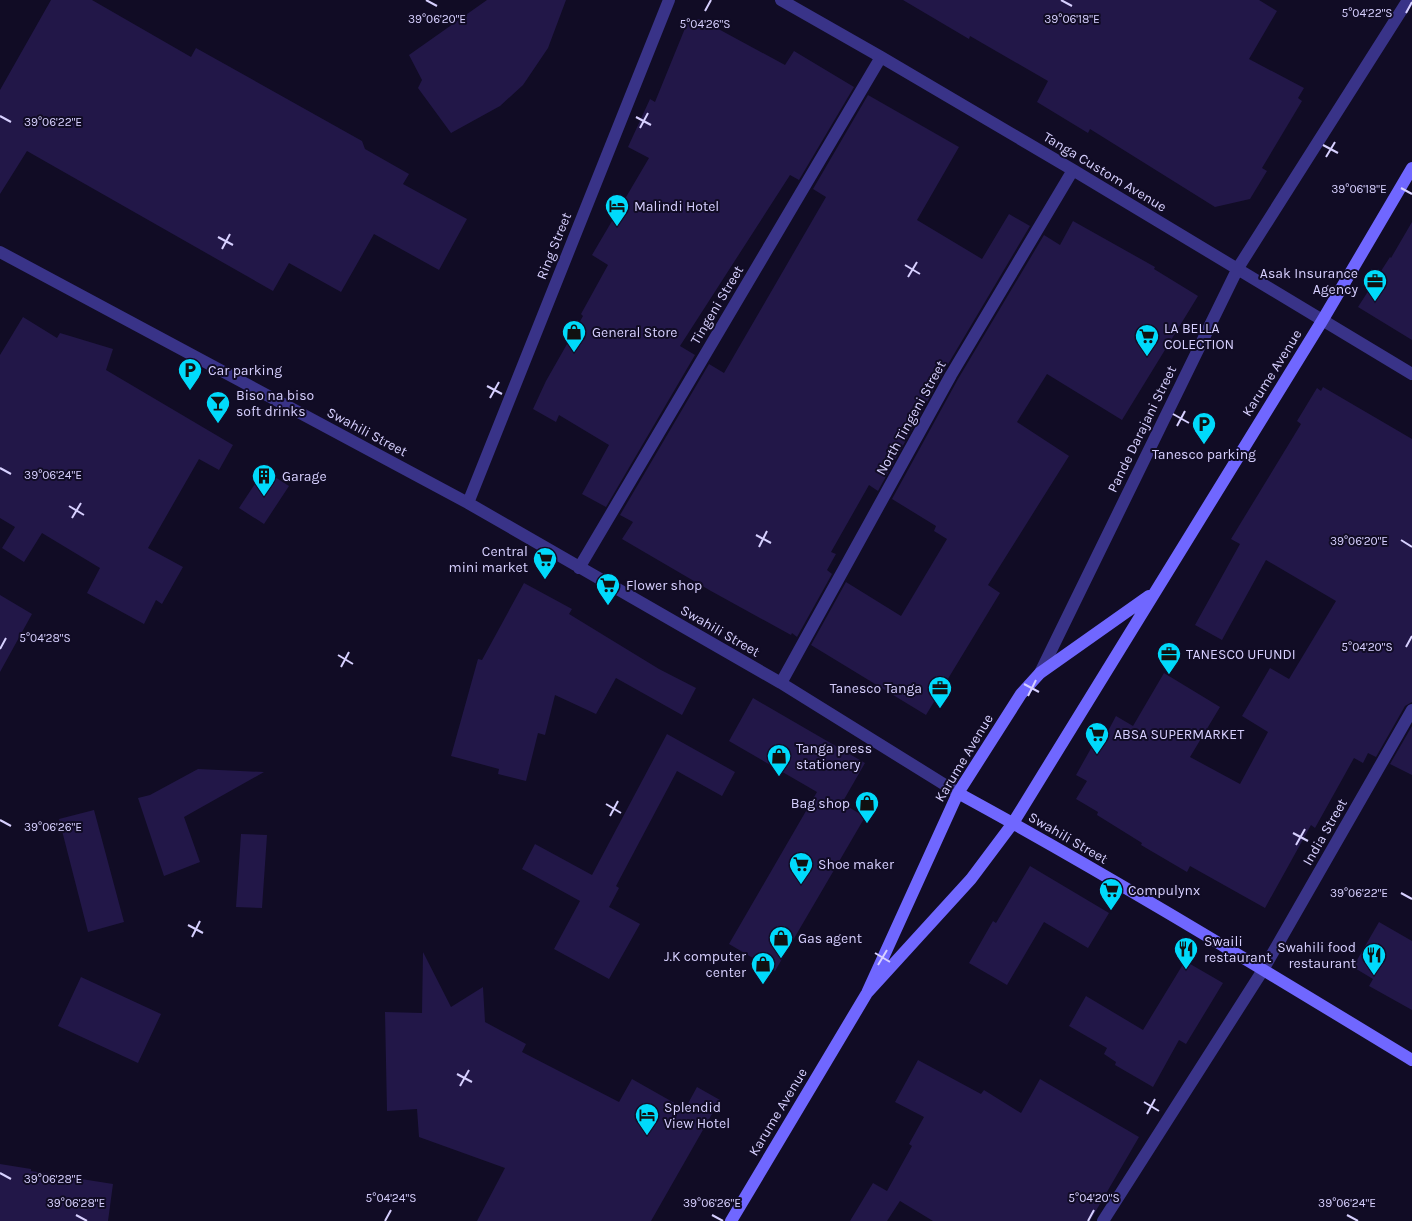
<svg xmlns="http://www.w3.org/2000/svg" width="1412" height="1221" font-family="Karla,sans-serif">
	<rect width="100%" height="100%" fill="#110c25"/>
	<!-- building -->
	<path fill="#221748" d="M51,0H92L191,57L196,48L362,141L365,149L409,174L403,184L467,219L439,270L374,234L341,292L289,263L273,291L27,151L0,194V90Z
		M487,0H566L548,48L523,85L500,106L451,133L418,88L422,80L409,55Z
		M903,0H1259L1277,11L1249,59L1304,88L1298,98L1302,101L1262,168L1267,171L1250,199L1215,207L1090,129L1088,133L1037,102L1048,81L970,36L969,39Z
		M700,19L785,65L794,51L854,87L799,180L790,175L680,346L695,355L606,507L582,494L609,445L559,415L556,422L533,409L546,381L583,316L581,314L608,265L592,255L649,158L628,147L650,99L655,102L688,21Z
		M868,95L959,147L917,220L982,259L1009,214L1030,226L944,371L878,491L869,485L831,552L836,554L827,570L832,574L797,637L792,633L791,635L711,591L622,539L633,522L620,515L709,364L724,373L826,197L813,189Z
		M1073,221L1155,267L1154,269L1198,296L1122,420L1047,374L1017,422L1069,456L988,585L1000,593L926,715L811,645L846,582L901,616L947,539L934,531L936,526L892,499L958,379L1044,235L1060,245Z
		M1412,222V340L1358,307L1390,257L1391,258Z
		M23,317L57,338L60,333L113,349L106,370L233,445L219,470L199,459L148,548L183,567L162,604L156,600L144,624L87,593L100,568L42,533L24,562L2,548L15,527L0,518V355Z
		M1323,387L1412,439V702L1405,706L1376,757L1368,753L1363,763L1354,758L1315,828L1311,825L1265,908L1190,866L1187,872L1141,845L1142,843L1097,815L1098,812L1076,799L1087,781L1076,775L1094,743L1100,746L1116,716L1133,726L1164,673L1220,707L1190,757L1240,784L1268,732L1242,716L1270,668L1289,679L1336,601L1266,560L1222,640L1195,625L1240,544L1231,539L1301,424L1297,421L1317,388L1321,391Z
		M264,470L289,486L264,524L239,508Z
		M524,583L572,609L569,614L659,669L696,688L682,715L616,678L596,714L555,695L545,735L538,733L526,781L498,774L499,769L451,756L478,659L482,660Z
		M0,595L32,614L0,672Z
		M753,698L865,763L842,803L865,817L775,971L729,944L817,792L729,741Z
		M1412,726V775L1390,764Z
		M667,734L735,772L722,796L677,771L616,886L619,888L609,907L640,924L609,979L554,949L580,901L522,869L535,844L592,875Z
		M198,769L264,772L184,817L200,862L164,876L138,798L150,795Z
		M94,810L124,922L88,932L59,819Z
		M241,834L267,835L262,908L236,907Z
		M1030,866L1109,913L1088,948L1044,922L1007,985L969,963L993,921L996,923Z
		M1379,922L1412,941V1010L1369,986L1373,979L1353,967Z
		M423,952L451,1007L483,987L485,1022L526,1044L522,1052L619,1102L632,1079L685,1109L697,1087L720,1100L651,1221H477L505,1168L419,1137L417,1109L387,1111L385,1012L422,1013Z
		M1185,961L1223,983L1186,1044L1179,1040L1153,1087L1115,1065L1116,1062L1104,1054L1107,1048L1069,1026L1086,996L1143,1030Z
		M81,977L161,1014L138,1063L58,1026Z
		M918,1060L981,1094L984,1090L1021,1113L1040,1079L1139,1137L1090,1221H933L900,1201L887,1221H850L873,1183L887,1191L912,1146L909,1144L924,1117L895,1102Z
		M0,1164L31,1169V1171L113,1184L108,1221H0Z"/>
	<g fill="none" stroke-linecap="round" stroke-linejoin="round">
		<!-- street -->
		<path stroke="#393388" stroke-width="12" d="M781,0L881,57L1073,170L1412,374
			M0,252L468,503L781,683L958,793
			M468,503L669,0
			M579,568L881,57
			M1040,673L1238,268L1408,0
			M781,683L951,375L1073,170
			M1103,1221L1263,970L1412,710"/>
		<!-- secondary -->
		<path stroke="#7067ff" stroke-width="12" d="M958,793C1112,877 1262,969 1412,1060
			M867,993L971,879L1013,823L1322,321L1412,168
			M731,1221L867,993L958,793L1021,694L1040,673L1149,596"/>
	</g>
	<!-- ticks -->
	<path fill="none" stroke="#d7d0ff" stroke-width="2" d="M426,0L437,6M1061,0L1072,6M705,11L711,0M1406,13L1412,2M0,116L11,122M636,117L651,125M640,128L648,113M1323,145L1338,153M1326,157L1335,142M1401,188L1412,194M218,237L233,245M222,249L230,234M905,265L920,274M908,277L917,262M487,386L502,394M490,398L499,382M1173,414L1189,423M1177,426L1185,411M0,468L11,474M69,506L84,515M72,518L81,503M756,535L771,543M1401,540L1412,547M759,547L767,531M1406,647L1412,636M0,649L6,638M338,655L353,664M341,667L349,652M1024,684L1039,692M1028,696L1036,680M606,804L621,813M610,816L618,801M0,820L11,826M1293,833L1308,841M1296,845L1305,829M1401,893L1412,899M188,925L203,933M192,937L200,921M875,953L890,962M878,965L887,950M457,1074L472,1082M460,1086L469,1070M1144,1102L1159,1111M1147,1114L1155,1099M0,1173L11,1179M76,1215L87,1221M712,1215L723,1221M1347,1215L1358,1221M385,1221L391,1210M1088,1221L1094,1210"/>
	<!-- icons -->
	<defs>
		<g id="hotel-pin" transform="scale(1.25)"><path d="M0 17L-7.5 6A9.5 9.5 0 1 1 7.5 6Z" fill="#00dafb" stroke="#110c25"/><path d="M-6-4.5h1.5V1H6V5H4.5V3h-9V5H-6ZM-4 0a1.8 1.8 0 1 1 3.6 0ZM.5 0V-2.5h3Q6-2.5 6 0Z" fill="#111"/></g>
		<g id="office-pin" transform="scale(1.25)"><path d="M0 17L-7.5 6A9.5 9.5 0 1 1 7.5 6Z" fill="#00dafb" stroke="#110c25"/><path d="M-6-3h4V-5.5h4V-3h4V5H-6ZM-1-4.5V-3h2v-1.5ZM-6 0V1H6V0Z" fill="#111"/></g>
		<g id="shop-pin" transform="scale(1.25)"><path d="M0 17L-7.5 6A9.5 9.5 0 1 1 7.5 6Z" fill="#00dafb" stroke="#110c25"/><path d="M-5-2.5h2.3a2.7 3.5 0 0 1 5.4 0H5L5.5 6h-11ZM-1.5-2.5h3a1.5 2.3 0 0 0-3 0Z" fill="#111"/></g>
		<g id="supermarket-pin" transform="scale(1.25)"><path d="M0 17L-7.5 6A9.5 9.5 0 1 1 7.5 6Z" fill="#00dafb" stroke="#110c25"/><path d="M-6-5.5h2.5l.6 2H6L4.5 2H-2.5L-4.4-4H-6ZM-1.5 3.2a1.3 1.3 0 1 0 .1 0ZM3 3.2a1.3 1.3 0 1 0 .1 0Z" fill="#111"/></g>
		<g id="parking-pin" transform="scale(1.25)"><path d="M0 17L-7.5 6A9.5 9.5 0 1 1 7.5 6Z" fill="#00dafb" stroke="#110c25"/><path d="M-3.5-5.5H1a3.5 3.5 0 0 1 0 7H-1V5.5H-3.5ZM-1-3.4V-.6H.8a1.4 1.4 0 0 0 0-2.8Z" fill="#111"/></g>
		<g id="bar-pin" transform="scale(1.25)"><path d="M0 17L-7.5 6A9.5 9.5 0 1 1 7.5 6Z" fill="#00dafb" stroke="#110c25"/><path d="M-6-5H6L.8 .8V4.5H3.5V6h-7V4.5H-.8V.8Z" fill="#111"/></g>
		<g id="building-pin" transform="scale(1.25)"><path d="M0 17L-7.5 6A9.5 9.5 0 1 1 7.5 6Z" fill="#00dafb" stroke="#110c25"/><path d="M-4-6H4V6H1V3H-1V6H-4ZM-2.5-4.3h1.7v1.8h-1.7ZM.8-4.3h1.7v1.8H.8ZM-2.5-1h1.7V.8h-1.7ZM.8-1h1.7V.8H.8Z" fill="#111"/></g>
		<g id="restaurant-pin" transform="scale(1.25)"><path d="M0 17L-7.5 6A9.5 9.5 0 1 1 7.5 6Z" fill="#00dafb" stroke="#110c25"/><path d="M-5-6h1v4h1v-4h1v4h1v-4h1v5L-1.5 .5V6h-2V.5L-5-1ZM5-6V6H3V1.5H1.5Q1.5-4 5-6Z" fill="#111"/></g>
	</defs>
	<g fill-rule="evenodd">
		<use href="#hotel-pin" x="617" y="206"/>
		<use href="#office-pin" x="1375" y="281"/>
		<use href="#shop-pin" x="574" y="332"/>
		<use href="#supermarket-pin" x="1147" y="336"/>
		<use href="#parking-pin" x="190" y="370"/>
		<use href="#bar-pin" x="218" y="403"/>
		<use href="#parking-pin" x="1204" y="424"/>
		<use href="#building-pin" x="264" y="476"/>
		<use href="#supermarket-pin" x="545" y="559"/>
		<use href="#supermarket-pin" x="608" y="585"/>
		<use href="#office-pin" x="1169" y="654"/>
		<use href="#office-pin" x="940" y="688"/>
		<use href="#supermarket-pin" x="1097" y="734"/>
		<use href="#shop-pin" x="779" y="756"/>
		<use href="#shop-pin" x="867" y="803"/>
		<use href="#supermarket-pin" x="801" y="864"/>
		<use href="#supermarket-pin" x="1111" y="890"/>
		<use href="#shop-pin" x="781" y="938"/>
		<use href="#restaurant-pin" x="1186" y="949"/>
		<use href="#restaurant-pin" x="1374" y="955"/>
		<use href="#shop-pin" x="763" y="964"/>
		<use href="#hotel-pin" x="647" y="1115"/>
	</g>
	<g text-anchor="middle" dominant-baseline="central" stroke-width="4" stroke-linejoin="round" paint-order="stroke">
		<!-- street labels -->
		<g font-size="14" fill="#d7d0ff" stroke="#110c25">
			<text transform="translate(1105 172) rotate(31)">Tanga Custom Avenue</text>
			<text transform="translate(554 246) rotate(-68)">Ring Street</text>
			<text transform="translate(717 305) rotate(-59)">Tingeni Street</text>
			<text transform="translate(1272 373) rotate(-58)">Karume Avenue</text>
			<text transform="translate(911 418) rotate(-61)">North Tingeni Street</text>
			<text transform="translate(1142 429) rotate(-64)">Pande Darajani Street</text>
			<text transform="translate(367 432) rotate(28)">Swahili Street</text>
			<text transform="translate(720 631) rotate(30)">Swahili Street</text>
			<text transform="translate(964 758) rotate(-59)">Karume Avenue</text>
			<text transform="translate(1325 832) rotate(-60)">India Street</text>
			<text transform="translate(1068 838) rotate(30)">Swahili Street</text>
			<text transform="translate(778 1112) rotate(-59)">Karume Avenue</text>
		</g>
		<!-- poi labels -->
		<g font-size="14" fill="#d7d0ff" stroke="#110c25" text-anchor="start">
			<text x="634" y="206">Malindi Hotel</text>
			<text x="1358" y="273" text-anchor="end">Asak Insurance<tspan x="1358" dy="16">Agency</tspan></text>
			<text x="1164" y="328">LA BELLA<tspan x="1164" dy="16">COLECTION</tspan></text>
			<text x="592" y="332">General Store</text>
			<text x="208" y="370">Car parking</text>
			<text x="236" y="395">Biso na biso<tspan x="236" dy="16">soft drinks</tspan></text>
			<text x="1204" y="454" text-anchor="middle">Tanesco parking</text>
			<text x="282" y="476">Garage</text>
			<text x="528" y="551" text-anchor="end">Central<tspan x="528" dy="16">mini market</tspan></text>
			<text x="626" y="585">Flower shop</text>
			<text x="1186" y="654">TANESCO UFUNDI</text>
			<text x="922" y="688" text-anchor="end">Tanesco Tanga</text>
			<text x="1114" y="734">ABSA SUPERMARKET</text>
			<text x="796" y="748">Tanga press<tspan x="796" dy="16">stationery</tspan></text>
			<text x="850" y="803" text-anchor="end">Bag shop</text>
			<text x="818" y="864">Shoe maker</text>
			<text x="1128" y="890">Compulynx</text>
			<text x="798" y="938">Gas agent</text>
			<text x="1204" y="941">Swaili<tspan x="1204" dy="16">restaurant</tspan></text>
			<text x="1356" y="947" text-anchor="end">Swahili food<tspan x="1356" dy="16">restaurant</tspan></text>
			<text x="746" y="956" text-anchor="end">J.K computer<tspan x="746" dy="16">center</tspan></text>
			<text x="664" y="1107">Splendid<tspan x="664" dy="16">View Hotel</tspan></text>
		</g>
	</g>
	<g font-size="12" text-anchor="middle" fill="#d7d0ff" stroke="#110c25" stroke-width="4" stroke-linejoin="round" paint-order="stroke">
		<text x="1367" y="17">5°04'22"S</text>
		<text x="437" y="23">39°06'20"E</text>
		<text x="1072" y="23">39°06'18"E</text>
		<text x="705" y="28">5°04'26"S</text>
		<text x="53" y="126">39°06'22"E</text>
		<text x="1359" y="193">39°06'18"E</text>
		<text x="53" y="479">39°06'24"E</text>
		<text x="1359" y="545">39°06'20"E</text>
		<text x="45" y="642">5°04'28"S</text>
		<text x="1367" y="651">5°04'20"S</text>
		<text x="53" y="831">39°06'26"E</text>
		<text x="1359" y="897">39°06'22"E</text>
		<text x="53" y="1183">39°06'28"E</text>
		<text x="391" y="1202">5°04'24"S</text>
		<text x="1094" y="1202">5°04'20"S</text>
		<text x="76" y="1207">39°06'28"E</text>
		<text x="712" y="1207">39°06'26"E</text>
		<text x="1347" y="1207">39°06'24"E</text>
	</g>
</svg>
